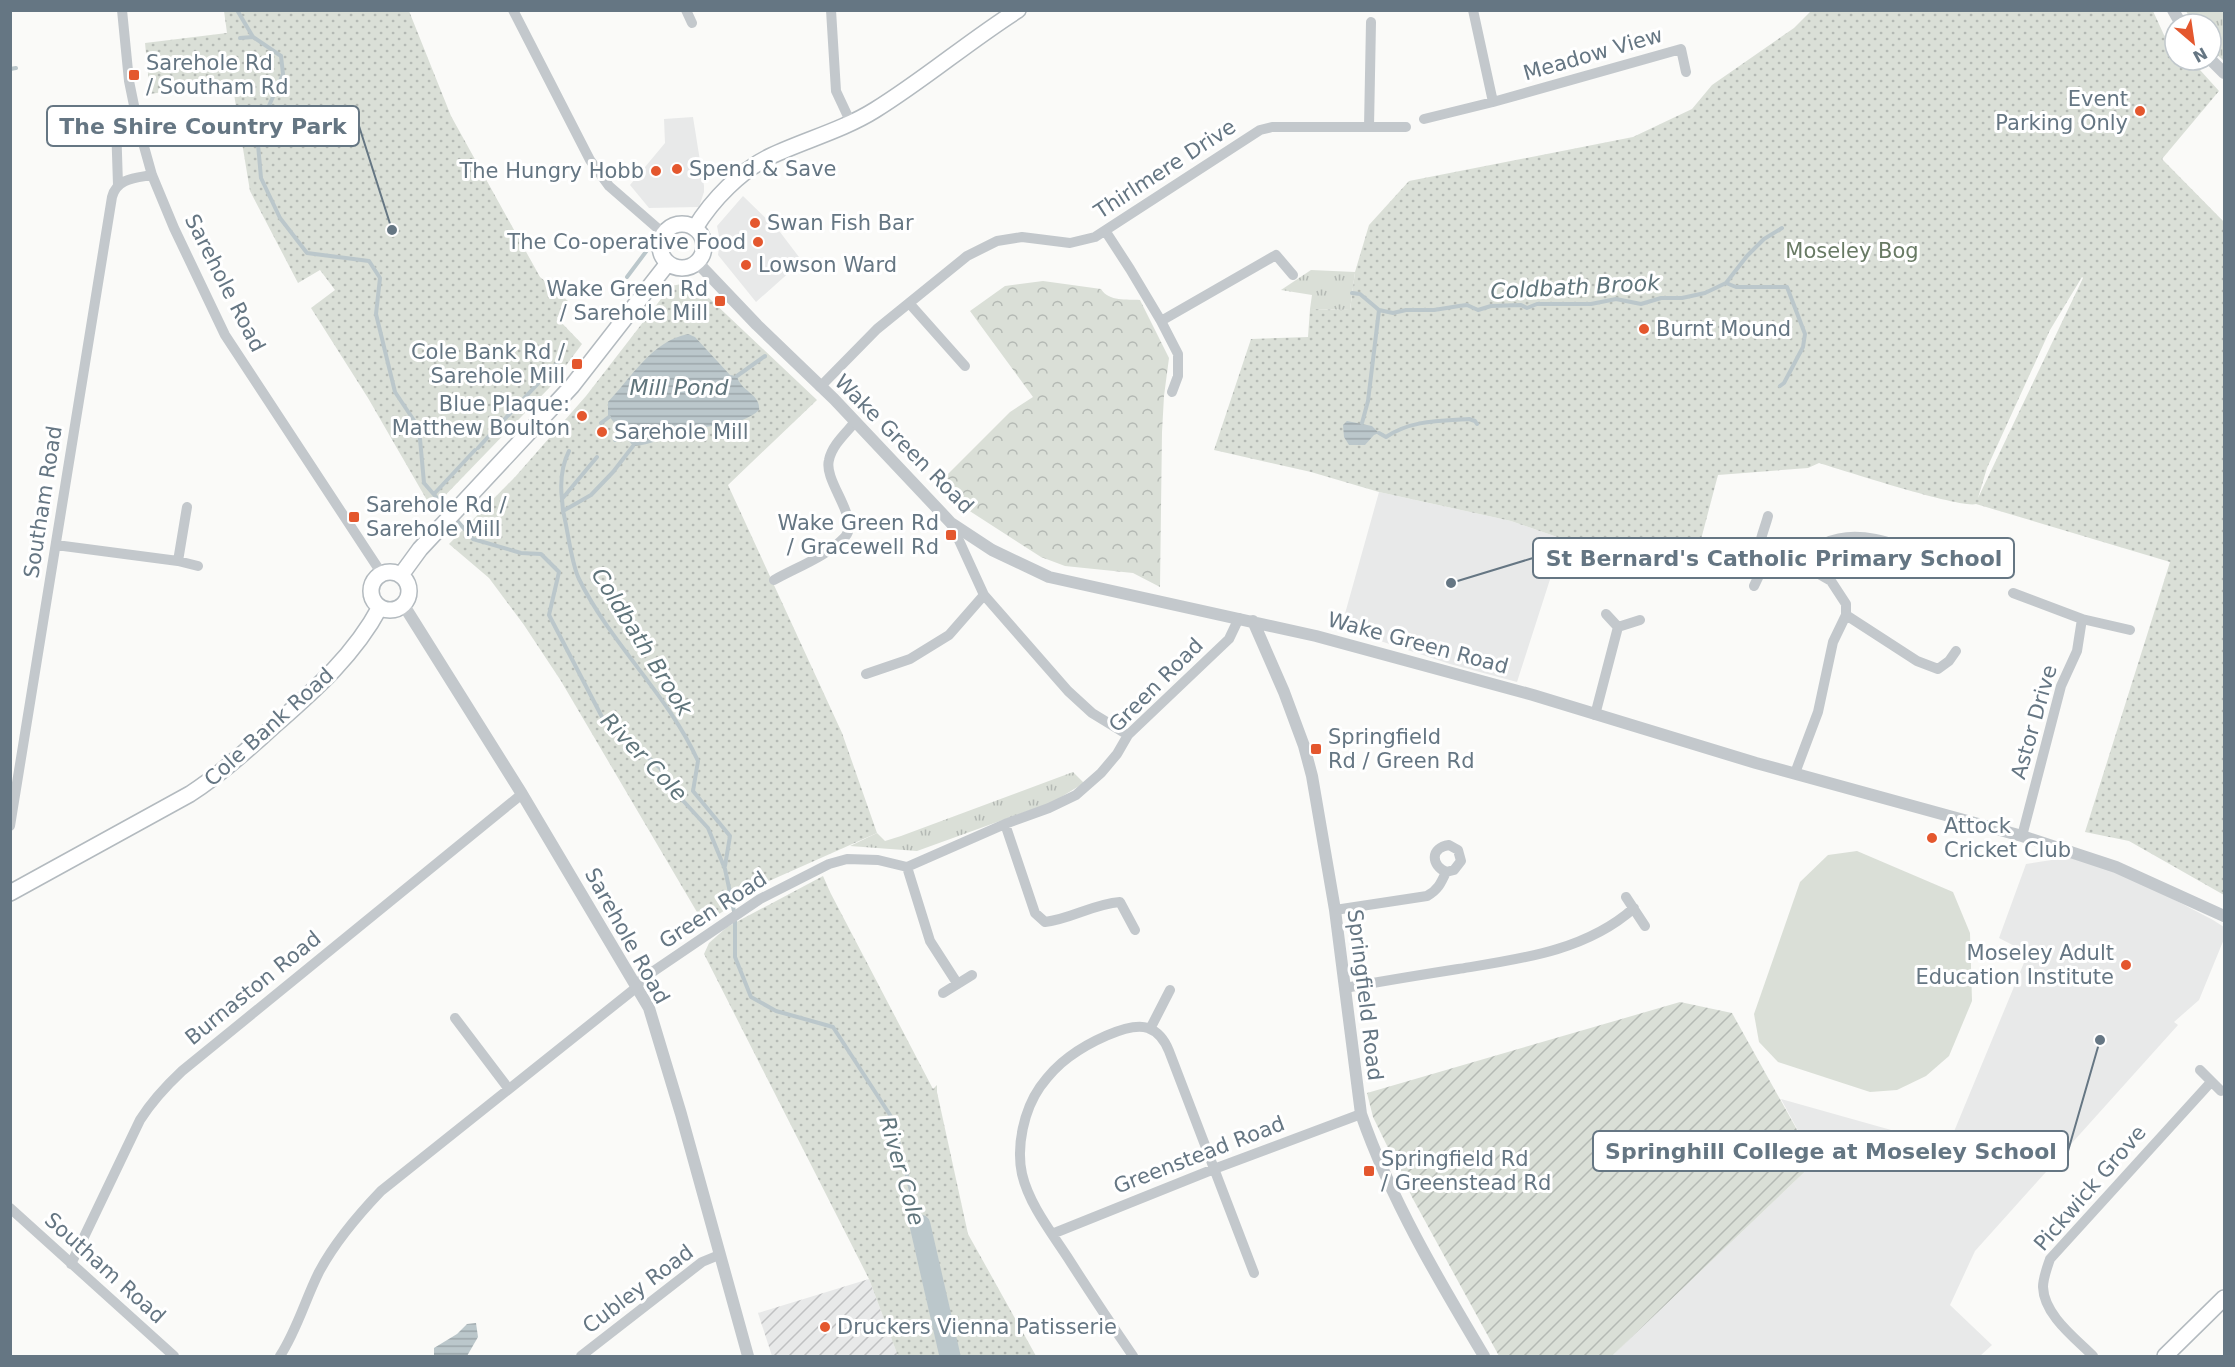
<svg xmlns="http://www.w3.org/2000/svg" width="2235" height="1367" font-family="'DejaVu Sans',sans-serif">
	<defs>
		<pattern id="industrial-furrows" width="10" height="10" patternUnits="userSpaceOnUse" patternTransform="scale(1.5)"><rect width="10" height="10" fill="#e8e9e9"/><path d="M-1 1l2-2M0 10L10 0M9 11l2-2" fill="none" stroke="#c0c1c2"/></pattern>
		<pattern id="grass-tufts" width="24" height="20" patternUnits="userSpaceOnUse" patternTransform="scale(1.5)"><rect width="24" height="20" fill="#dadfd7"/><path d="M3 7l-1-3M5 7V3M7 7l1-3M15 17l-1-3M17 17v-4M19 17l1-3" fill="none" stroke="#b4b9b4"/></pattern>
		<pattern id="forest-crowns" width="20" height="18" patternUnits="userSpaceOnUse" patternTransform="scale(1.5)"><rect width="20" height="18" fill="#dadfd7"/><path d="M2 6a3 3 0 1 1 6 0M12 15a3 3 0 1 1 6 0" fill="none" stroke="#b4b9b4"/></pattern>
		<pattern id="park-dots" width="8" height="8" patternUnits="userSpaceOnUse" patternTransform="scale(1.5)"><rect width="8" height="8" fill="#dadfd7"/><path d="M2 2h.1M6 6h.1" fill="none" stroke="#b4b9b4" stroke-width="1.8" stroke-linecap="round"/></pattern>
		<pattern id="garden-furrows" width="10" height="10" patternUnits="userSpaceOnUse" patternTransform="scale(1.5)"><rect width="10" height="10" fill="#dadfd7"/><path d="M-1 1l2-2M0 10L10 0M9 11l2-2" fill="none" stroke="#b4b9b4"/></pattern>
		<pattern id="water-rules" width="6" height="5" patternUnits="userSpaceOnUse" patternTransform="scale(1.5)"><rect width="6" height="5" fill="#bbc7cb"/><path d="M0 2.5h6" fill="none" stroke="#9ca6aa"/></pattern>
	</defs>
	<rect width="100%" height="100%" fill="#fafaf8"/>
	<!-- built -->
	<path fill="#e8e9e9" d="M693,117L704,186V192L699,207L649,208L630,185L665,143L664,119Z
		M743,196L780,232L802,261L756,302L718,255L720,241L717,226Z
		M1379,492L1511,521L1563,539L1517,682L1450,664L1341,628Z
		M2071,857L2114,868L2213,920L2224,927V939L2199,1000L2174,1022L2178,1025L1975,1251L1950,1305L1992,1345L1980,1356H1612L1815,1162L1781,1099L1948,1146L2028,953L1999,938L2026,864Z"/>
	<!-- industrial -->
	<path fill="url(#industrial-furrows)" d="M869,1279L898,1356H772L758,1313Z"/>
	<!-- grass -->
	<path fill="url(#grass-tufts)" d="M2186,11H2224V61L2211,49V24H2193Z
		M1311,270L1355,272L1350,310L1310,309L1312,295L1281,290Z
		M1073,772L1084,783L1053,802L917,851L850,846L877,833L885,841L901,836Z"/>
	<!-- forest -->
	<path fill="url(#forest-crowns)" d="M1043,281L1101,289C1109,302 1127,299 1140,300L1169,358L1164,396L1162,432L1160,587L1133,573L1065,566L1041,557L934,488L1010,412L1033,397L970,311L1005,286Z"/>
	<!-- park -->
	<path fill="url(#park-dots)" fill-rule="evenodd" d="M224,11H409L451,116L540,277L568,301L557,318L582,344L550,387L432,509L368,398L311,308L335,290L320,270L298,283L250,191L232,82L150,94L145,43L227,33Z
		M1811,11H2153L2164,35L2175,45V60H2191L2219,91L2162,159L2224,222V895L2129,841L2085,832L2170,562L1976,504C1962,509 1842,470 1819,463L1808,468L1718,475L1699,547L1644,559L1563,539L1511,521L1379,492L1311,472L1214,450L1251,339L1308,337L1310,309L1350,310L1355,272L1369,225L1409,181L1633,137L1692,109L1712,85L1794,28ZM2082,277L2083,278L1978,498L1987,468L2050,330Z
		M692,282L817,400L728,485L842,733L877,833L769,881L704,924L561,681L524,625L489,578L449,544L515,477L586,396L671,286Z
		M823,876L830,892L933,1089L937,1085V1092L968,1234L1036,1356H898L869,1279L704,954L709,943L727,927Z"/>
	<!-- garden -->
	<path fill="url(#garden-furrows)" d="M1680,1002L1732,1013L1815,1162L1612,1356H1499L1413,1199L1373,1117L1367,1093Z"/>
	<!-- pitch -->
	<path fill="#dadfd7" d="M1857,851L1953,892L1970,933L1972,1001L1949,1056L1926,1076L1897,1090L1870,1092L1778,1062L1759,1042L1754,1014L1800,882L1828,855Z"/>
	<!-- water -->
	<path fill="url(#water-rules)" d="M688,334L695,337L730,375L737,376C740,391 761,394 759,410C740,428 706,424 682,431C666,436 650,446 633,446L608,415V402C631,378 652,341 688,334Z
		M1347,421L1372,426L1379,433L1374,435L1365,445H1349L1344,437L1343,425Z
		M476,1323L478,1337L467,1356H434V1348L457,1334L467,1324Z"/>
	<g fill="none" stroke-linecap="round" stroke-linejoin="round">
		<!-- stream -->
		<path stroke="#bbc7cb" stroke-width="4" d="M237,10L253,37L281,56L283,74L257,133L261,178L280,218L307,253L369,261L380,278L376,314L395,392L419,428L424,483L449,512
			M240,38L253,37
			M10,69L16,68
			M627,277L648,249
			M1726,283L1736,287H1787L1805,334L1803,347L1784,383L1780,386
			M1352,293L1360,294L1379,310L1393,313L1406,310H1434L1459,306L1467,305L1478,310L1491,306L1521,305L1527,308L1537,304H1591L1616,299L1641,304L1661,298H1682L1705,293L1726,283L1747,256L1764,239L1782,228
			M737,376L765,356
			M501,423L561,359
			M601,423L609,417
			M1362,423L1368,401L1379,310
			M1379,433L1386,437C1411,420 1440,421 1469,419L1475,421L1477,424
			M615,440L623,435
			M633,446L613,472L591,495L563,511C568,530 571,563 579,579C611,644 668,695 698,761L693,791L730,836L725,866
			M478,448L498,426
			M434,494L475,450
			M562,499C560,482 561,467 569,451
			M563,511L562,499L597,457
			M454,517L473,539L521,553L541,554L559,572L549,615L602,717L660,768L676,793L708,828L725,869L735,916V957L751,997L776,1011L833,1027L892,1118L920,1225"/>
		<!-- river -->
		<path stroke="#bbc7cb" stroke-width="21" d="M920,1225L950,1356"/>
		<!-- secondary casing -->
		<g stroke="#b3babf" stroke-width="18">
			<path id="secondary" d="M660 246a22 22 0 1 1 44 0a22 22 0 1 1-44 0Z
				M695,228C712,200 741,170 771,156C805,140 843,130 875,110C925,79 969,41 1018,10
				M371 591a19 19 0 1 1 38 0a19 19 0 1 1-38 0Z
				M401,575L420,549L572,386L668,263
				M10,893L190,794C221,774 249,749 276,724C316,689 355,654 380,607
				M2165,1356L2224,1298"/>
		</g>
		<!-- minor -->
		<path stroke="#c3c8cc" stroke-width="10" d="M122,10L129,81L138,125L152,175L174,228L225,335L382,574
			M513,10L590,160L609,186L663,233
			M686,10L692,23
			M831,10L836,91L851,123
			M1493,102L1681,49L1686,72
			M1424,119L1493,102L1473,10
			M116,123L118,185
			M1369,127L1371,22
			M1106,232L1130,269L1161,321L1178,354V376L1172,392
			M909,303L965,366
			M1161,321L1276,255L1293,275
			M820,387L877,329L967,256L997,241L1022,237L1070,243L1095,237L1260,130L1272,127H1406
			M951,523L984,595L1068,691L1092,713L1128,735
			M56,545L178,561L187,507
			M178,561L198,566
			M1764,565C1753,551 1764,532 1768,516
			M1926,571L1937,547
			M1817,573L1816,557L1825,543C1859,527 1899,545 1932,558
			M774,580C797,567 826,557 845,537C861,519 823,481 829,460C832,445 846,433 855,422
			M1754,586L1764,565L1795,572L1817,573L1831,581L1846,604V615L1833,642L1818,712L1795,773
			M2013,593L2082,619
			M1846,615L1917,661L1938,669L1949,661L1956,651
			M1618,627L1640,620
			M866,674L910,659L949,635L984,595
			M1595,715L1618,627L1606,614
			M1005,824L1035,913L1045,922C1071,919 1093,904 1120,902L1135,930
			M10,826L112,197C117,178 136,178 152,175
			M2022,836L2061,686L2077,651L2082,619L2130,630
			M907,867L930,941L957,983
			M1626,897L1645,926
			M1335,910L1427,896C1438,890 1441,883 1446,872L1454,870L1461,861L1458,850L1449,845C1430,848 1431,865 1446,872
			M1345,988C1383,981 1420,975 1458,969C1520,959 1586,951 1634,908
			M943,993L972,975
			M455,1018L508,1088
			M1150,1029L1170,990
			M2200,1070L2221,1091
			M10,1208L174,1356
			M1052,1234L1214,1169L1361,1114
			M71,1264L140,1120C152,1101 166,1086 182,1071L522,794
			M280,1356C297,1330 305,1300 319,1272C335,1242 358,1215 381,1191L637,987L642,979L760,899L829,864L847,859L878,860L907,867L1005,824L1049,808L1076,795L1101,773L1117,754L1128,735L1229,639L1239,618
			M581,1356L702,1262L719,1255
			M1133,1356C1111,1324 1089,1291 1068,1258C1051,1232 1029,1204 1022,1174C1016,1146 1024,1110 1040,1087C1048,1076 1058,1065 1069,1057C1085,1045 1128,1021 1148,1028C1159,1032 1165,1041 1169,1051L1254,1273
			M2093,1356C2075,1338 2044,1315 2043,1287C2043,1278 2047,1268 2050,1259L2211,1082"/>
		<!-- tertiary -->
		<path stroke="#c3c8cc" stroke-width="12" d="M2173,10L2181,24
			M2211,60L2224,73
			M697,262L757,325L834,399L951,523L992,550L1049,577L1316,636L1533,695L1756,763L2022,836L2116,867L2224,916
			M402,606L408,612L522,794L649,1008L681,1114L748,1356
			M1253,621L1284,692L1304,746L1312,776L1335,910L1361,1114C1391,1200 1438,1279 1484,1356"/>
		<!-- secondary -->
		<use href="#secondary" stroke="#fff" stroke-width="15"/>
	</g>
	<!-- markers -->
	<g fill="#e4572e" stroke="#fff" stroke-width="2">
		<rect x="128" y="69" width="12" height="12" rx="3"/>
		<circle cx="2140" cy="111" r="6"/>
		<circle cx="677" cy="169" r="6"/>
		<circle cx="656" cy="171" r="6"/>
		<circle cx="755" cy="223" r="6"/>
		<circle cx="758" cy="242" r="6"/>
		<circle cx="746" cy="265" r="6"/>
		<rect x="714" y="295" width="12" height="12" rx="3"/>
		<circle cx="1644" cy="329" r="6"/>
		<rect x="571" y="358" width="12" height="12" rx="3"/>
		<circle cx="582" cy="416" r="6"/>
		<circle cx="602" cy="432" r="6"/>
		<rect x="348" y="511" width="12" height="12" rx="3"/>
		<rect x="945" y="529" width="12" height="12" rx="3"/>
		<rect x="1310" y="743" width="12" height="12" rx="3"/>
		<circle cx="1932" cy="838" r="6"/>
		<circle cx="2126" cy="965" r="6"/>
		<rect x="1363" y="1165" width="12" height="12" rx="3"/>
		<circle cx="825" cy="1327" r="6"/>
	</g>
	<g text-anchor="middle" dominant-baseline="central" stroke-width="6" stroke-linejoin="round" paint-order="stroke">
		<!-- street labels -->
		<g font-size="21" fill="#657683" stroke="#fff">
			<text transform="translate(1593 54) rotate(-16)">Meadow View</text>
			<text transform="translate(1165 169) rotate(-33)">Thirlmere Drive</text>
			<text transform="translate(225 283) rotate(63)">Sarehole Road</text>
			<text transform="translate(904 444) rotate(45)">Wake Green Road</text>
			<text transform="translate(43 502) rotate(-81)">Southam Road</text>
			<text transform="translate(1418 643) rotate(15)">Wake Green Road</text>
			<text transform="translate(1156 685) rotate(-45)">Green Road</text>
			<text transform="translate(2034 722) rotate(-74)">Astor Drive</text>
			<text transform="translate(269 727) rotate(-42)">Cole Bank Road</text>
			<text transform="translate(713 910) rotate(-33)">Green Road</text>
			<text transform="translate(627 936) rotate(61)">Sarehole Road</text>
			<text transform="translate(253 988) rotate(-39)">Burnaston Road</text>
			<text transform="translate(1365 995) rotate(83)">Springfield Road</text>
			<text transform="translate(1199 1155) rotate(-21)">Greenstead Road</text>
			<text transform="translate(2090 1188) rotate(-49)">Pickwick Grove</text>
			<text transform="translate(105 1268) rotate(42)">Southam Road</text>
			<text transform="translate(638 1289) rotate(-37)">Cubley Road</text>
		</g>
		<!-- poi labels -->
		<g font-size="21" fill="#657683" stroke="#fff" text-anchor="start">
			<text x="146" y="63">Sarehole Rd<tspan x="146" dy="24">/ Southam Rd</tspan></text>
			<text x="2128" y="99" text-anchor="end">Event<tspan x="2128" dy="24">Parking Only</tspan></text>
			<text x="689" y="169">Spend &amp; Save</text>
			<text x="644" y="171" text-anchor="end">The Hungry Hobb</text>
			<text x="767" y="223">Swan Fish Bar</text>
			<text x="746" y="242" text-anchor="end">The Co-operative Food</text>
			<text x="758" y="265">Lowson Ward</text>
			<text x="708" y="289" text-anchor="end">Wake Green Rd<tspan x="708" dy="24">/ Sarehole Mill</tspan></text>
			<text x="1656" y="329">Burnt Mound</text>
			<text x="565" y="352" text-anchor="end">Cole Bank Rd /<tspan x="565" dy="24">Sarehole Mill</tspan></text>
			<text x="570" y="404" text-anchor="end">Blue Plaque:<tspan x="570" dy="24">Matthew Boulton</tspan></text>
			<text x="614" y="432">Sarehole Mill</text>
			<text x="366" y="505">Sarehole Rd /<tspan x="366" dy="24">Sarehole Mill</tspan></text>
			<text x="939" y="523" text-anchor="end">Wake Green Rd<tspan x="939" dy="24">/ Gracewell Rd</tspan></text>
			<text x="1328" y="737">Springfield<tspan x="1328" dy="24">Rd / Green Rd</tspan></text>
			<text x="1944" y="826">Attock<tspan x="1944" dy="24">Cricket Club</tspan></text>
			<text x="2114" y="953" text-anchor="end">Moseley Adult<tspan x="2114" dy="24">Education Institute</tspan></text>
			<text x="1381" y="1159">Springfield Rd<tspan x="1381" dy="24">/ Greenstead Rd</tspan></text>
			<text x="837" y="1327">Druckers Vienna Patisserie</text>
		</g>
		<!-- park labels -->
		<g font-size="21" fill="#687a64" stroke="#fff">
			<text x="1852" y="251">Moseley Bog</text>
		</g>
		<!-- water labels -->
		<g font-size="22" font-style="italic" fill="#60757c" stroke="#fff">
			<text transform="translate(1575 287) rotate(-3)">Coldbath Brook</text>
			<text x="679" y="387">Mill Pond</text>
			<text transform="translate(642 642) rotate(58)">Coldbath Brook</text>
			<text transform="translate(644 757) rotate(46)">River Cole</text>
			<text transform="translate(902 1171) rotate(74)">River Cole</text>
		</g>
	</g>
	<!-- callouts -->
	<path fill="none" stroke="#657683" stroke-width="2" d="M392 230L359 126M1451 583L1533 558M2100 1040L2068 1151"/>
	<g fill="#657683" stroke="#fff" stroke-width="2">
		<circle cx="392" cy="230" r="6"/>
		<circle cx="1451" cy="583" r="6"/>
		<circle cx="2100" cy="1040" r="6"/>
	</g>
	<g fill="#fff" stroke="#657683" stroke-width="2">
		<rect x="47" y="106" width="312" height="40" rx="6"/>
		<rect x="1533" y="538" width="481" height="40" rx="6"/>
		<rect x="1593" y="1131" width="475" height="40" rx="6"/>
	</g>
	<g font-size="22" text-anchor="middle" font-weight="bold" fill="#657683">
		<text x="203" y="134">The Shire Country Park</text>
		<text x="1774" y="566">St Bernard's Catholic Primary School</text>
		<text x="1831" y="1159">Springhill College at Moseley School</text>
	</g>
	<!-- border -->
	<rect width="2235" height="1367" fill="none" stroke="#657683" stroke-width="24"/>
	<!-- north arrow -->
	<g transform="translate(2193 42) rotate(151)"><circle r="28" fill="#ffffff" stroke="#c1c8cd" stroke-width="1.5"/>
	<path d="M0-4.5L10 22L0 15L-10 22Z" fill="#e4572e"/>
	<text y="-9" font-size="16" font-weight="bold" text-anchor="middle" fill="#657683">N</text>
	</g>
</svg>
